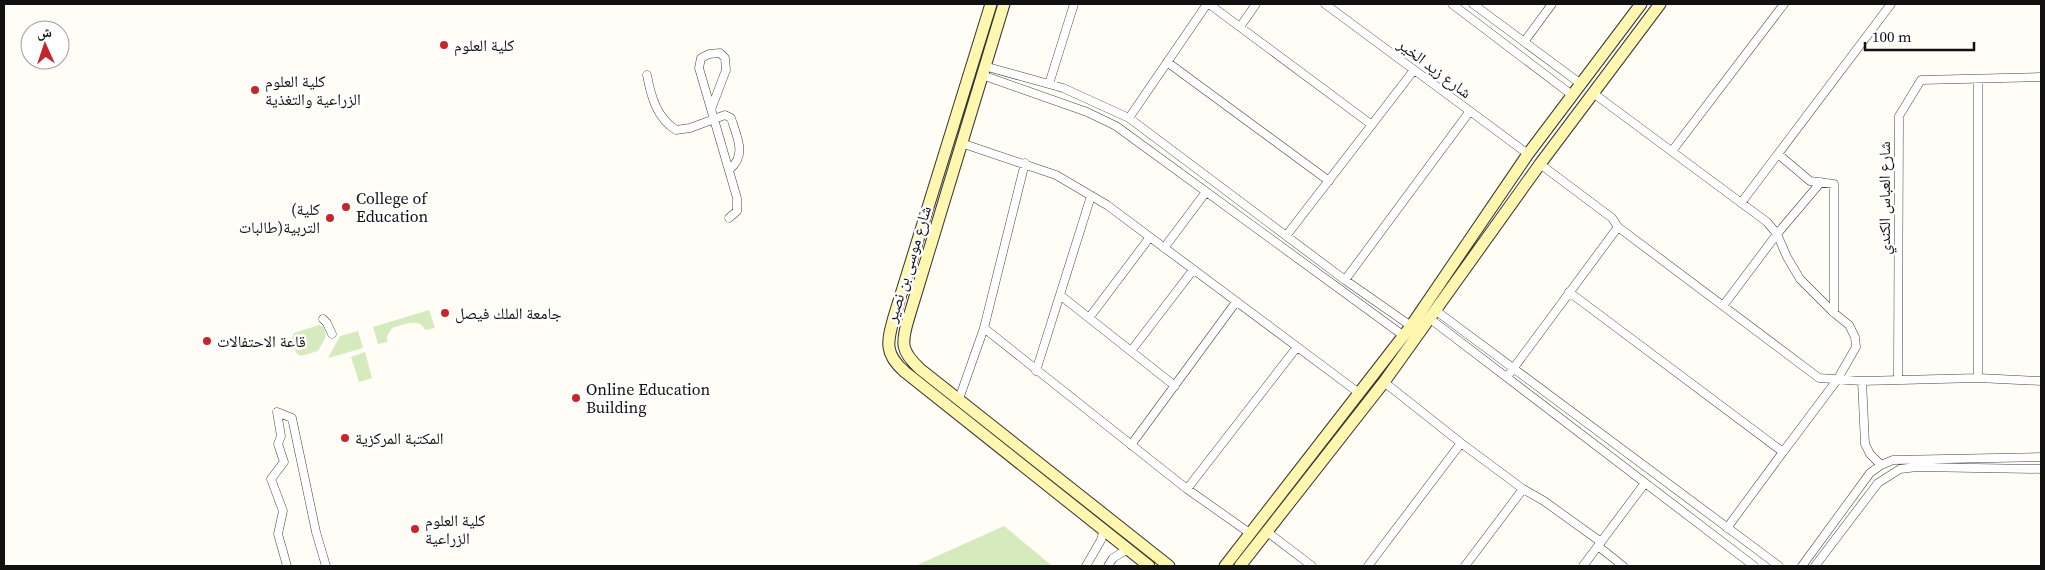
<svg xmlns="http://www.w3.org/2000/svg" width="2045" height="570" font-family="'Source Serif 4','Noto Naskh Arabic',serif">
	<rect width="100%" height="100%" fill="#fffdf5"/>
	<!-- green -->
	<path fill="#d5ebbd" d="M429,310L435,328L425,330C419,317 403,325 392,328L387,336V342L378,344L373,327Z
		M319,325L324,327L326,336L318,351L301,356L296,353L292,338L294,333Z
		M358,331L363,348L328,358L340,336Z
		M365,352L372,378L359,382L351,357Z
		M1004,526L1051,565L1050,566H915Z"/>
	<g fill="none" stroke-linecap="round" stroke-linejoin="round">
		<!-- street casing -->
		<g stroke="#444" stroke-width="9">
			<path id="street" d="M1209,4L1372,125
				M1325,4L1528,154
				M1452,4L1572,95
				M1473,4L1581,84
				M1240,27L1256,4
				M1524,42L1552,4
				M1167,62L1329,181
				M984,66L1063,88L1129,118L1345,280L1411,326
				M647,75C651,97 657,118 676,130L690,128L725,115L731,118C737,137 747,155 730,169
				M982,75L1087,112L1116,126L1404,336
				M1049,84L1074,4
				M1593,93L1767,222L1777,234L1787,257L1800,279L1834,313L1849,325L1855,337L1856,347L1837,380L1783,452
				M712,107L726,70L725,58L720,53L709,54L701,58L699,68L737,198V211L729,218
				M1129,118L1207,4
				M961,143L1056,175L1107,205L1359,393
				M1672,151L1784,4
				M1778,154L1810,181L1834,184V313
				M1540,164L1612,218L1618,227
				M1741,203L1891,4
				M1286,236L1414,70
				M1164,248L1206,192
				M1345,280L1470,111
				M1569,292L1783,452L1727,528
				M1060,295L1175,386
				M1723,306L1777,234L1821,182
				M1435,310L1779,566
				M1089,318L1150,237
				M1429,318L1754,566
				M323,319L327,323L332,334
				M984,328L1187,489L1251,534
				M1131,351L1193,270
				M1036,371L1091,196
				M1507,377L1618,227L1819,378L1862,381L1978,378L2041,381
				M1978,378V79
				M1898,379L1899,116L1921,80L2041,77
				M1862,381L1865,444L1870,454L1881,465
				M1384,382L1461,443L1523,489L1465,566
				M959,399L984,328L1025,163
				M1131,445L1236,302
				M1187,489L1297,347
				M1523,489L1544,501L1601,542
				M1266,531L1312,566
				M1598,546L1623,566
				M287,566L278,534L283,511L271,479L284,462L278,444L281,436L277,412L292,418L316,532L326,566
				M1086,566L1101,540L1104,530
				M1108,566L1113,558L1128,549
				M1368,566L1461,443
				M1583,566L1645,483
				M1802,566L1870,473L1881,465L1893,460L2041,457
				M1815,566L1878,483L1900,469L1917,467L2041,469"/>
		</g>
		<!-- secondary casing -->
		<g stroke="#333" stroke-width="13">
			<path id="secondary" d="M991,4L894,317C887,342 884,354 905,372L1149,566
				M1004,4L908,320C901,344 901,351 920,369L1169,566
				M1225,566L1411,326L1528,154L1641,4
				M1240,566L1384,382L1540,164L1660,4"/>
		</g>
		<!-- street -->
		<use href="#street" stroke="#fff" stroke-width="8"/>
		<!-- secondary -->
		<use href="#secondary" stroke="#fff6b0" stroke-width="11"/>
	</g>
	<!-- markers -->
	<g fill="#c4262e" stroke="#fff" stroke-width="2">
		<circle cx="444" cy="45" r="5"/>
		<circle cx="255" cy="90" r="5"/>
		<circle cx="346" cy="207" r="5"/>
		<circle cx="330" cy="218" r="5"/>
		<circle cx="445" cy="313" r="5"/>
		<circle cx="207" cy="341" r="5"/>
		<circle cx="576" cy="398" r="5"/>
		<circle cx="345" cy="438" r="5"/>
		<circle cx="415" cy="529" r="5"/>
	</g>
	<g text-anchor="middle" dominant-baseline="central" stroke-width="5" stroke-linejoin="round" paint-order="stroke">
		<!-- poi labels -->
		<g font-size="16" fill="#111" stroke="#fff" text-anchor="start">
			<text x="454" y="45">كلية العلوم</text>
			<text x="265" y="81">كلية العلوم<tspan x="265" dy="18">الزراعية والتغذية</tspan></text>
			<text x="356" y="198">College of<tspan x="356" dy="18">Education</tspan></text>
			<text x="320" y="209" text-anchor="end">(كلية<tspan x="320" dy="18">التربية(طالبات</tspan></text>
			<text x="455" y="313">جامعة الملك فيصل</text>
			<text x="217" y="341">قاعة الاحتفالات</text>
			<text x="586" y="389">Online Education<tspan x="586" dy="18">Building</tspan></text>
			<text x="355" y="438">المكتبة المركزية</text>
			<text x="425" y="520">كلية العلوم<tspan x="425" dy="18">الزراعية</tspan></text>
		</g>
		<!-- street labels -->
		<g font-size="16" fill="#111" stroke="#fff">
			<text transform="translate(1435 68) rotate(37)">شارع زيد الخير</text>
			<text transform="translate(1884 198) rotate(-90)">شارع العباس الكندي</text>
			<text transform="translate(908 264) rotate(-73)">شارع موسى بن نصير</text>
		</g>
	</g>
	<!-- border -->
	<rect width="2045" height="570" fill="none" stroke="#111111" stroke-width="10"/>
	<!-- north arrow -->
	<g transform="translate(45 45) rotate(357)"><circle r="24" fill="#ffffff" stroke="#a0a0a0"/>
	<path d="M0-4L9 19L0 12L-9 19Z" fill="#c4262e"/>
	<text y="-8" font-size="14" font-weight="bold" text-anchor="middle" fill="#111111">ش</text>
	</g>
	<!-- scale -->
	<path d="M1865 42v8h109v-8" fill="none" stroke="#111111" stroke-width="2.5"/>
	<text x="1872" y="42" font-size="15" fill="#111111" stroke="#ffffff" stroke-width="4" paint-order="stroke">100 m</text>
</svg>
